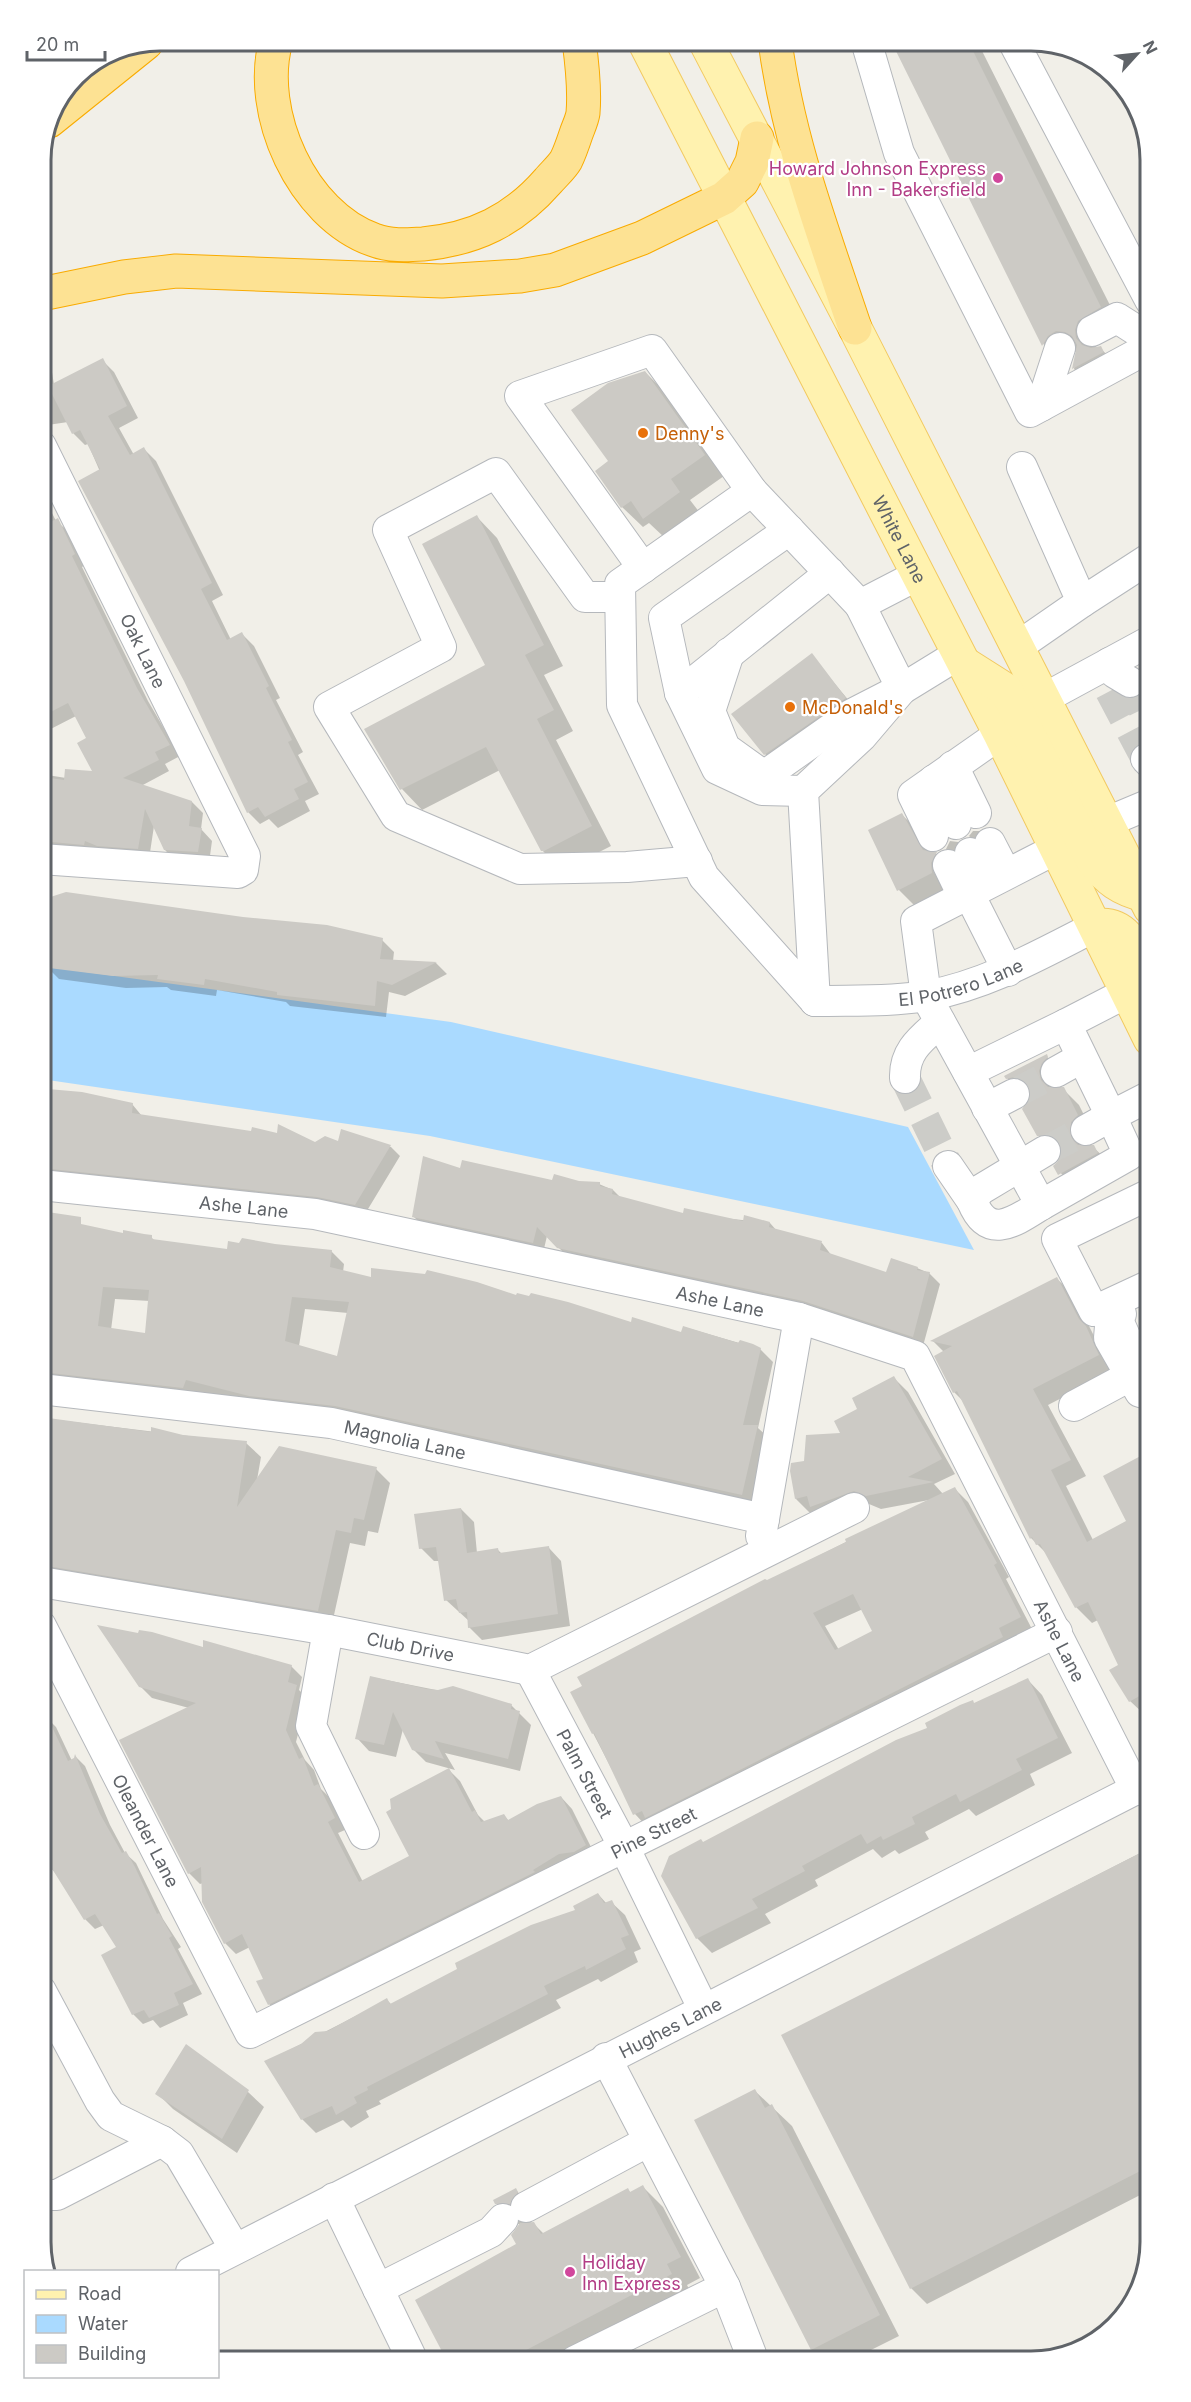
<svg xmlns="http://www.w3.org/2000/svg" width="1191" height="2402" font-family="Inter,sans-serif">
	<rect width="100%" height="100%" fill="#f1efe8"/>
	<!-- water -->
	<path fill="#aadaff" d="M41,966L451,1022L908,1127L974,1250L430,1136L41,1079Z"/>
	<!-- shadow -->
	<path fill="#0003" fill-rule="evenodd" d="M893,41H977L1121,327L1098,342L1095,349L1100,348L1121,368L1094,389L1074,369L1077,351L1068,356L1063,365L1044,345Z
		M41,350L50,359L54,385L102,360L114,372L138,418L119,428L134,455L144,449L156,461L223,595L212,601L231,640L242,634L254,646L280,698L276,700L303,752L298,755L319,794L305,801L310,811L278,828L269,819L260,824L248,812L88,444L85,445L73,433L68,422L41,426Z
		M645,372L666,393L724,476L690,500L700,513L665,538L649,523L643,527L622,507L610,461Z
		M41,491L56,521L68,531L85,565L82,567L148,701L180,756L165,764L169,771L141,786L192,802L203,813L201,829L212,841L209,863L176,861L165,850L154,826L149,859L41,858V774L66,778L94,773L88,739L76,716L41,734Z
		M477,517L497,538L563,666L544,675L573,731L556,740L611,846L562,871L542,850L500,770L422,810L402,789L366,729L487,666Z
		M811,655L860,714L781,769L765,754Z
		M902,815L918,830L930,853L936,854L952,869L947,888L914,905L899,890Z
		M973,831H980L995,846L984,851L969,836Z
		M950,841L958,842L973,857L961,864L946,849Z
		M41,899L382,940L394,952L393,961L436,963L447,974L405,996L389,992L386,1017L290,1006L286,1002L217,990L216,996L171,990L167,987L126,988L59,979L47,967L48,961L41,960Z
		M1046,1056L1062,1071L1053,1089H1063L1079,1105L1092,1131L1086,1137V1147H1093L1109,1162L1075,1190L1055,1166L1062,1159V1151H1054L1038,1135L1031,1092L1022,1094L1007,1078Z
		M132,1104L142,1116L315,1144L339,1143L342,1131L391,1147L400,1156L365,1214L41,1175V1105Z
		M461,1170L553,1182L599,1184L613,1190L621,1198L684,1214L770,1223L777,1231L822,1243L832,1256L887,1274L917,1268L929,1273L940,1284L923,1346L569,1258L547,1236L543,1253L424,1227L414,1217Z
		M41,1218L124,1235L151,1237L155,1241L228,1250L275,1246L331,1251L344,1264L343,1272L372,1278L517,1297L682,1334L684,1327L760,1349L773,1362L758,1428L770,1439L754,1507L263,1408L198,1392L196,1400L52,1385L41,1373L50,1290L44,1284L41,1271ZM115,1299L150,1301L146,1334L111,1330ZM305,1309L348,1313L338,1357L299,1346Z
		M1057,1279L1073,1294L1094,1336L1101,1344L1114,1371L1048,1405L1086,1476L1066,1486L1093,1540L1128,1522L1105,1477L1150,1453V1714L1146,1716L1130,1701L1120,1666L1098,1620L1092,1623L1076,1607L1047,1554L1031,1538L965,1403L954,1392L944,1352L933,1341Z
		M894,1378L908,1392L955,1474L934,1484L943,1494L955,1489L968,1502L1009,1577L1006,1579L1033,1631L648,1828L635,1814L593,1733L767,1582L929,1500L881,1509L869,1504L826,1521L816,1511L810,1513L796,1499L805,1462L842,1434L859,1410ZM863,1609L874,1632L839,1650L825,1626Z
		M41,1418L246,1443L261,1457L257,1480L376,1469L390,1483L378,1533L368,1531L365,1546L350,1543L332,1624L41,1579Z
		M461,1509L474,1522L477,1553L498,1550L502,1554L549,1548L561,1561L570,1626L482,1640L469,1627V1621L446,1600L439,1561H434L421,1548Z
		M204,1649L291,1666L302,1677L299,1690L307,1698L296,1742L305,1760L314,1770L321,1789L329,1797L345,1830L338,1833L363,1882L411,1857L449,1770L460,1781L478,1815L485,1822L504,1816L509,1821L561,1797L572,1809L596,1857L281,2015L269,2004L265,1980L250,1947L236,1954L225,1943L203,1883L200,1884L189,1873V1708L152,1698L140,1686Z
		M371,1677L511,1705L531,1725L520,1771L445,1753L455,1770L426,1762L413,1749L403,1729L396,1757L369,1751L357,1738Z
		M1028,1680L1042,1695L1072,1753L1030,1774L1035,1785L976,1816L969,1809L925,1832L929,1839L899,1854L895,1850L882,1858L873,1849L815,1880L818,1886L765,1914L771,1923L712,1953L697,1938L703,1843Z
		M46,1717L56,1727L72,1761L76,1757L85,1766L110,1825L125,1853L136,1863L163,1919L181,1947L178,1949L202,1994L183,2003L188,2015L160,2028L153,2020L143,2024L133,2014L119,1948L104,1925L95,1929L85,1919L59,1877L50,1867L41,1849V1720Z
		M1150,1848V2190L927,2304L911,2288L783,2036Z
		M598,1894L607,1904L611,1902L625,1915L641,1949L634,1952L638,1962L601,1982L598,1979L556,2000L561,2008L379,2101L381,2104L366,2111L369,2117L351,2128L343,2120L316,2133L302,2119L266,2062L387,2000L392,2005L577,1911Z
		M755,2091L792,2126L899,2336L849,2361H824L812,2350L696,2121Z
		M248,2092L264,2107L237,2153L173,2109L157,2093Z
		M643,2187L663,2207L700,2278L687,2285L692,2295L564,2361H449L417,2301L518,2245L521,2224H517L496,2203L515,2189L537,2213L530,2224H534L544,2234L628,2190L631,2193Z"/>
	<!-- building -->
	<path fill="#cccac5" fill-rule="evenodd" d="M891,41H968L1101,307L1078,321L1075,330L1076,338L1082,345L1091,348L1101,346L1104,352L1072,369L1077,345L1072,336L1065,332L1056,331L1048,336L1042,346Z
		M103,358L127,406L108,416L130,455L144,447L212,583L201,589L227,640L242,632L269,686L266,688L292,740L288,742L308,782L294,789L299,799L265,817L258,807L247,813L184,681L78,481L100,469L80,430L72,434L48,386Z
		M645,371L705,455L671,479L680,492L643,519L631,501L621,508L595,471L608,461L571,410L608,383Z
		M477,515L544,645L525,655L554,710L537,719L592,826L544,851H541L486,747L400,790L364,729L485,665L422,544Z
		M58,518L75,554L72,556L137,688L170,745L155,752L159,760L123,778L192,801L189,826L202,828L198,852L164,850L145,809L138,849L97,846L85,841L84,845L41,841L43,777L64,780L65,769L92,771L77,743L86,738L68,703L41,717V527Z
		M812,653L846,698L764,755L731,714Z
		M902,813L923,850L937,852L931,863L932,873L897,891L868,830Z
		M66,892L243,917L327,925L383,938L380,959L437,962L392,985L377,981L375,1006L277,995V992L205,979L204,985L157,979L158,975L113,976L41,967V900Z
		M1047,1054L1048,1057L1042,1063L1039,1071L1041,1080L1048,1087H1064L1078,1115L1071,1122V1138L1078,1145H1094L1098,1153L1058,1175L1053,1166L1060,1159V1143L1053,1136H1037L1022,1109L1031,1095L1029,1086L1023,1079L1014,1077L1006,1079L1004,1076Z
		M48,1089L82,1092L133,1103L132,1113L251,1131L252,1127L277,1133L278,1124L315,1142L325,1136L338,1141L341,1129L391,1145L355,1205L317,1197L41,1168V1103H47Z
		M423,1156L460,1168L462,1160L552,1180L554,1174L579,1181L600,1182V1186L613,1189L612,1194L683,1213L684,1208L743,1221L744,1215L770,1222L769,1227L822,1241L820,1250L886,1272L891,1258L918,1267L917,1270L930,1272L913,1337L803,1301L557,1248L537,1227L533,1243L412,1217Z
		M41,1211L81,1217V1224L123,1233V1230L144,1234L152,1235V1239L227,1249L228,1241L239,1243L242,1238L275,1244L332,1250L330,1267L371,1277V1268L425,1274L427,1270L477,1282L516,1295L517,1293L529,1296L531,1293L568,1302L631,1322L632,1317L681,1332L683,1326L738,1343L740,1340L753,1344L761,1348L743,1425H758L742,1495L335,1406L249,1396L186,1380L183,1388L41,1372L49,1287L43,1285L41,1273ZM103,1287L149,1290L145,1333L98,1326ZM292,1297L349,1302L337,1356L285,1341Z
		M1057,1277L1079,1319L1086,1326L1099,1355L1033,1389L1071,1460L1051,1470L1087,1542L1126,1521L1103,1476L1150,1451V1690L1129,1702L1109,1670L1118,1665L1088,1602L1075,1608L1040,1544L1036,1545L1032,1537L1030,1539L957,1391L953,1393L934,1356L952,1346L930,1341Z
		M894,1376L942,1459L908,1477L934,1482L866,1496L854,1491L810,1507L807,1496L795,1499L790,1471L791,1463L804,1461L806,1435L840,1433L834,1421L857,1409L852,1398Z
		M41,1417L151,1432V1427L183,1435L247,1441L237,1507L279,1446L377,1467L364,1520L354,1518L351,1533L336,1530L318,1611L41,1565Z
		M955,1487L997,1563L994,1565L1021,1617L999,1628L1003,1637L645,1818L642,1811L633,1815L594,1733L592,1734L570,1692L582,1686L577,1677L765,1579L767,1580L846,1542L845,1539ZM853,1594L872,1631L835,1650L813,1613Z
		M461,1508L467,1553L498,1548L499,1553L549,1546L558,1614L468,1628L467,1612L459,1613L456,1599L444,1601L436,1547L419,1549L414,1514Z
		M97,1625L138,1633L139,1630L152,1632L203,1647V1640L292,1665L288,1682L297,1685L286,1730L299,1759L303,1757L314,1786L318,1784L335,1818L328,1822L359,1882L409,1856L386,1812L391,1809L390,1799L449,1768L472,1812L475,1810L481,1822L504,1814L508,1820L537,1804L561,1796L586,1845L574,1852L559,1854L533,1870L535,1872L268,2005L256,1981L263,1979L242,1934L224,1944L202,1902L201,1867L188,1874L119,1740L196,1703L139,1687Z
		M370,1676L427,1689L438,1690L453,1686L512,1704L511,1709L520,1711L508,1759L435,1741L444,1759L412,1750L393,1712L384,1745L355,1739Z
		M1028,1678L1058,1738L1016,1759L1022,1770L960,1802L956,1794L912,1817L915,1824L883,1840L881,1836L867,1844L861,1834L802,1866L805,1871L752,1899L758,1908L696,1939L661,1876L669,1856L701,1839L703,1842L896,1740L927,1728L925,1723L960,1705L973,1700L974,1703Z
		M41,1703L68,1761L74,1758L75,1754L100,1814L122,1853L126,1851L135,1867L157,1914L159,1913L172,1936L169,1938L193,1984L174,1993L179,2005L149,2018L144,2010L132,2015L101,1955L116,1947L95,1914L84,1920L51,1867L41,1872Z
		M1150,1848V2166L910,2289L781,2035Z
		M598,1893L604,1903L612,1900L629,1935L621,1938L626,1949L586,1970L585,1966L544,1986L548,1994L367,2087L368,2090L354,2097L357,2103L336,2115L332,2106L301,2120L264,2061L301,2044L315,2032L328,2031L387,1998L390,2004L457,1969L455,1963L531,1925L575,1910L573,1906Z
		M186,2044L249,2090L222,2139L155,2094Z
		M755,2089L765,2108L772,2104L880,2315L811,2350L694,2120Z
		M643,2185L681,2257L667,2264L672,2274L505,2361H447L415,2300L516,2244L511,2235L520,2223L534,2222L541,2234L628,2188L630,2192Z
		M516,2188L518,2192L510,2204H495L493,2200Z"/>
	<g fill="none" stroke-linecap="round" stroke-linejoin="round">
		<!-- minor-tunnel -->
		<path stroke="#ccccc8" stroke-width="30" stroke-dasharray="30 15" stroke-linecap="butt" d="M1130,682L1150,723
			M1110,691L1146,759
			M905,1078L948,1166
			M1014,1094L1056,1072
			M1045,1151L1086,1130"/>
		<!-- minor casing -->
		<g stroke="#b5b8bc" stroke-width="32">
			<g id="minor">
				<path d="M866,41L899,153L1030,412L1150,347"/>
				<path d="M1013,41L1150,300"/>
				<path d="M1092,331L1117,318L1150,339"/>
				<path d="M1041,406L1060,348"/>
				<path d="M789,530L664,618L680,693L717,769L762,790L803,791"/>
				<path d="M643,568L520,396L652,350L752,491"/>
				<path d="M620,597H585L496,473L388,530L441,647L329,707L396,816L520,869L627,867L697,861"/>
				<path d="M1082,602L1150,558"/>
				<path d="M860,605L902,689L959,654"/>
				<path d="M1017,647L1082,602L1022,467"/>
				<path d="M729,653L710,711L725,748L764,776L852,714L891,694"/>
				<path d="M1109,663L1115,673L1130,682"/>
				<path d="M680,693L830,573"/>
				<path d="M1043,699L1150,641"/>
				<path d="M1146,759L1150,763"/>
				<path d="M953,766L976,813"/>
				<path d="M934,780L956,824"/>
				<path d="M1107,822L1150,804"/>
				<path d="M933,836L913,795L1000,734"/>
				<path d="M990,843L1006,874"/>
				<path d="M1058,848L916,921L926,996L1041,1205L1129,1155L1111,1116L1086,1130"/>
				<path d="M970,853L986,884"/>
				<path d="M41,859L238,873L243,870L245,856L41,446"/>
				<path d="M948,865L963,896"/>
				<path d="M969,894L1008,971"/>
				<path d="M1128,992L1066,1024L1111,1116L1150,1096"/>
				<path d="M815,1001L704,877L622,705L620,584L752,491L860,605L918,575"/>
				<path d="M815,1001L803,791L862,736L902,689"/>
				<path id="s1" d="M815,1001C852,1000 890,1002 926,996C987,985 1041,954 1096,926"/>
				<path d="M968,1072L1066,1024"/>
				<path d="M1056,1072L1081,1058"/>
				<path d="M905,1078C904,1051 921,1039 940,1022"/>
				<path d="M987,1108L1014,1094"/>
				<path d="M948,1166L972,1201"/>
				<path id="s2" d="M41,1185L315,1214L799,1318L915,1356L1136,1790"/>
				<path d="M1041,1205C1014,1222 988,1241 972,1201L980,1190L1045,1151"/>
				<path d="M1150,1285L1094,1311L1057,1239L1150,1194"/>
				<path d="M1121,1314L1110,1326L1109,1338L1140,1392L1150,1395"/>
				<path d="M1121,1327L1134,1356H1150"/>
				<path id="s3" d="M41,1389L331,1423L764,1519"/>
				<path d="M1074,1406L1130,1376"/>
				<path d="M761,1536L799,1318"/>
				<path id="s4" d="M41,1582L328,1630L530,1670L854,1508"/>
				<path id="s5" d="M41,1626L250,2033L1057,1632"/>
				<path d="M328,1630L311,1726L364,1834"/>
				<path id="s6" d="M530,1670L623,1845L703,2008"/>
				<path d="M41,1991L100,2101L111,2116L162,2141L179,2154L235,2249"/>
				<path d="M41,2191L46,2195H57L162,2141"/>
				<path d="M334,2198L413,2361"/>
				<path d="M526,2207L647,2142"/>
				<path id="s7" d="M191,2272L1150,1782"/>
				<path d="M725,2287L751,2354L748,2361"/>
				<path d="M378,2289L491,2232L503,2219"/>
				<path d="M575,2361L725,2287L606,2058"/>
			</g>
		</g>
		<!-- major casing -->
		<g stroke="#f2c960" stroke-width="35">
			<g id="major">
				<path id="s8" d="M644,41L1000,734L1150,1039"/>
				<path d="M705,41L855,328L1150,908"/>
				<path d="M965,664L1006,690L1093,861C1108,880 1120,889 1144,895"/>
				<path d="M1096,926C1127,920 1138,953 1150,975"/>
			</g>
		</g>
		<!-- highway casing -->
		<g stroke="#f9ab00" stroke-width="35">
			<path id="highway" d="M276,41C256,112 302,215 374,240C389,246 407,245 423,244C475,239 514,220 548,181C554,174 562,167 566,160C570,152 573,143 576,134C578,128 582,120 583,113C585,90 582,63 579,41
				M775,41C788,141 823,232 855,328
				M49,121L146,43
				M41,294L124,277L176,271L442,281L520,276L555,270L642,238L724,198L742,182L752,162L757,138"/>
		</g>
		<!-- minor -->
		<use href="#minor" stroke="#fff" stroke-width="30"/>
		<!-- major -->
		<use href="#major" stroke="#fff2af" stroke-width="33"/>
		<!-- highway -->
		<use href="#highway" stroke="#fde293" stroke-width="33"/>
	</g>
	<!-- markers -->
	<g fill="#d1479c" stroke="#fff" stroke-width="2">
		<circle cx="998" cy="178" r="6"/>
		<circle cx="570" cy="2272" r="6"/>
	</g>
	<g fill="#e8710a" stroke="#fff" stroke-width="2">
		<circle cx="643" cy="433" r="6"/>
		<circle cx="790" cy="707" r="6"/>
	</g>
	<g text-anchor="middle" dominant-baseline="central" stroke-width="4.5" stroke-linejoin="round" paint-order="stroke">
		<!-- hotel labels -->
		<g font-size="18" fill="#b23c85" stroke="#fff" text-anchor="end">
			<text x="986" y="168">Howard Johnson Express<tspan x="986" dy="21">Inn - Bakersfield</tspan></text>
			<text x="582" y="2262" text-anchor="start">Holiday<tspan x="582" dy="21">Inn Express</tspan></text>
		</g>
		<!-- food labels -->
		<g font-size="18" fill="#c56008" stroke="#fff" text-anchor="start">
			<text x="655" y="433">Denny's</text>
			<text x="802" y="707">McDonald's</text>
		</g>
		<!-- street labels -->
		<g font-size="18" fill="#5f6368" stroke="#fff">
			<text stroke="none"><textPath href="#s8" startOffset="560">White Lane</textPath></text>
			<text transform="translate(143 651) rotate(64)">Oak Lane</text>
			<text stroke="none"><textPath href="#s1" startOffset="148">El Potrero Lane</textPath></text>
			<text stroke="none"><textPath href="#s2" startOffset="204">Ashe Lane</textPath></text>
			<text stroke="none"><textPath href="#s2" startOffset="690">Ashe Lane</textPath></text>
			<text stroke="none"><textPath href="#s3" startOffset="368">Magnolia Lane</textPath></text>
			<text stroke="none"><textPath href="#s2" startOffset="1212">Ashe Lane</textPath></text>
			<text stroke="none"><textPath href="#s4" startOffset="375">Club Drive</textPath></text>
			<text stroke="none"><textPath href="#s6" startOffset="117">Palm Street</textPath></text>
			<text stroke="none"><textPath href="#s5" startOffset="230">Oleander Lane</textPath></text>
			<text stroke="none"><textPath href="#s5" startOffset="908">Pine Street</textPath></text>
			<text stroke="none"><textPath href="#s7" startOffset="538">Hughes Lane</textPath></text>
		</g>
	</g>
	<!-- crop -->
	<path d="M0 0H1191V2402H0ZM160 51H1031A109 109 0 0 1 1140 160V2242A109 109 0 0 1 1031 2351H160A109 109 0 0 1 51 2242V160A109 109 0 0 1 160 51Z" fill="#fff" fill-rule="evenodd"/>
	<path fill="none" stroke="#5f6368" stroke-width="3" d="M160 51H1031A109 109 0 0 1 1140 160V2242A109 109 0 0 1 1031 2351H160A109 109 0 0 1 51 2242V160A109 109 0 0 1 160 51Z"/>
	<!-- legend -->
	<rect x="24" y="2270" width="195" height="108" fill="#ffffff" stroke="#bfc1c3" stroke-width="1.5"/>
	<rect x="36" y="2290" width="30" height="9" fill="#fff2af" stroke="#bfc1c3" stroke-width="1.5"/>
	<text x="78" y="2300" font-size="18" fill="#5f6368">Road</text>
	<rect x="36" y="2315" width="30" height="18" fill="#aadaff" stroke="#bfc1c3" stroke-width="1.5"/>
	<text x="78" y="2330" font-size="18" fill="#5f6368">Water</text>
	<rect x="36" y="2345" width="30" height="18" fill="#cccac5" stroke="#bfc1c3" stroke-width="1.5"/>
	<text x="78" y="2360" font-size="18" fill="#5f6368">Building</text>
	<!-- north arrow -->
	<g transform="translate(1137 54) rotate(63)" stroke="#ffffff" stroke-width="4.5" paint-order="stroke">
	<path d="M0-4.5L10 22L0 15L-10 22Z" fill="#5f6368"/>
	<text y="-9" font-size="16" font-weight="bold" text-anchor="middle" fill="#5f6368">N</text>
	</g>
	<!-- scale -->
	<path d="M27 51v9h78v-9" fill="none" stroke="#5f6368" stroke-width="3"/>
	<text x="36" y="51" font-size="18" fill="#5f6368" stroke="#ffffff" stroke-width="4.5" paint-order="stroke">20 m</text>
</svg>
